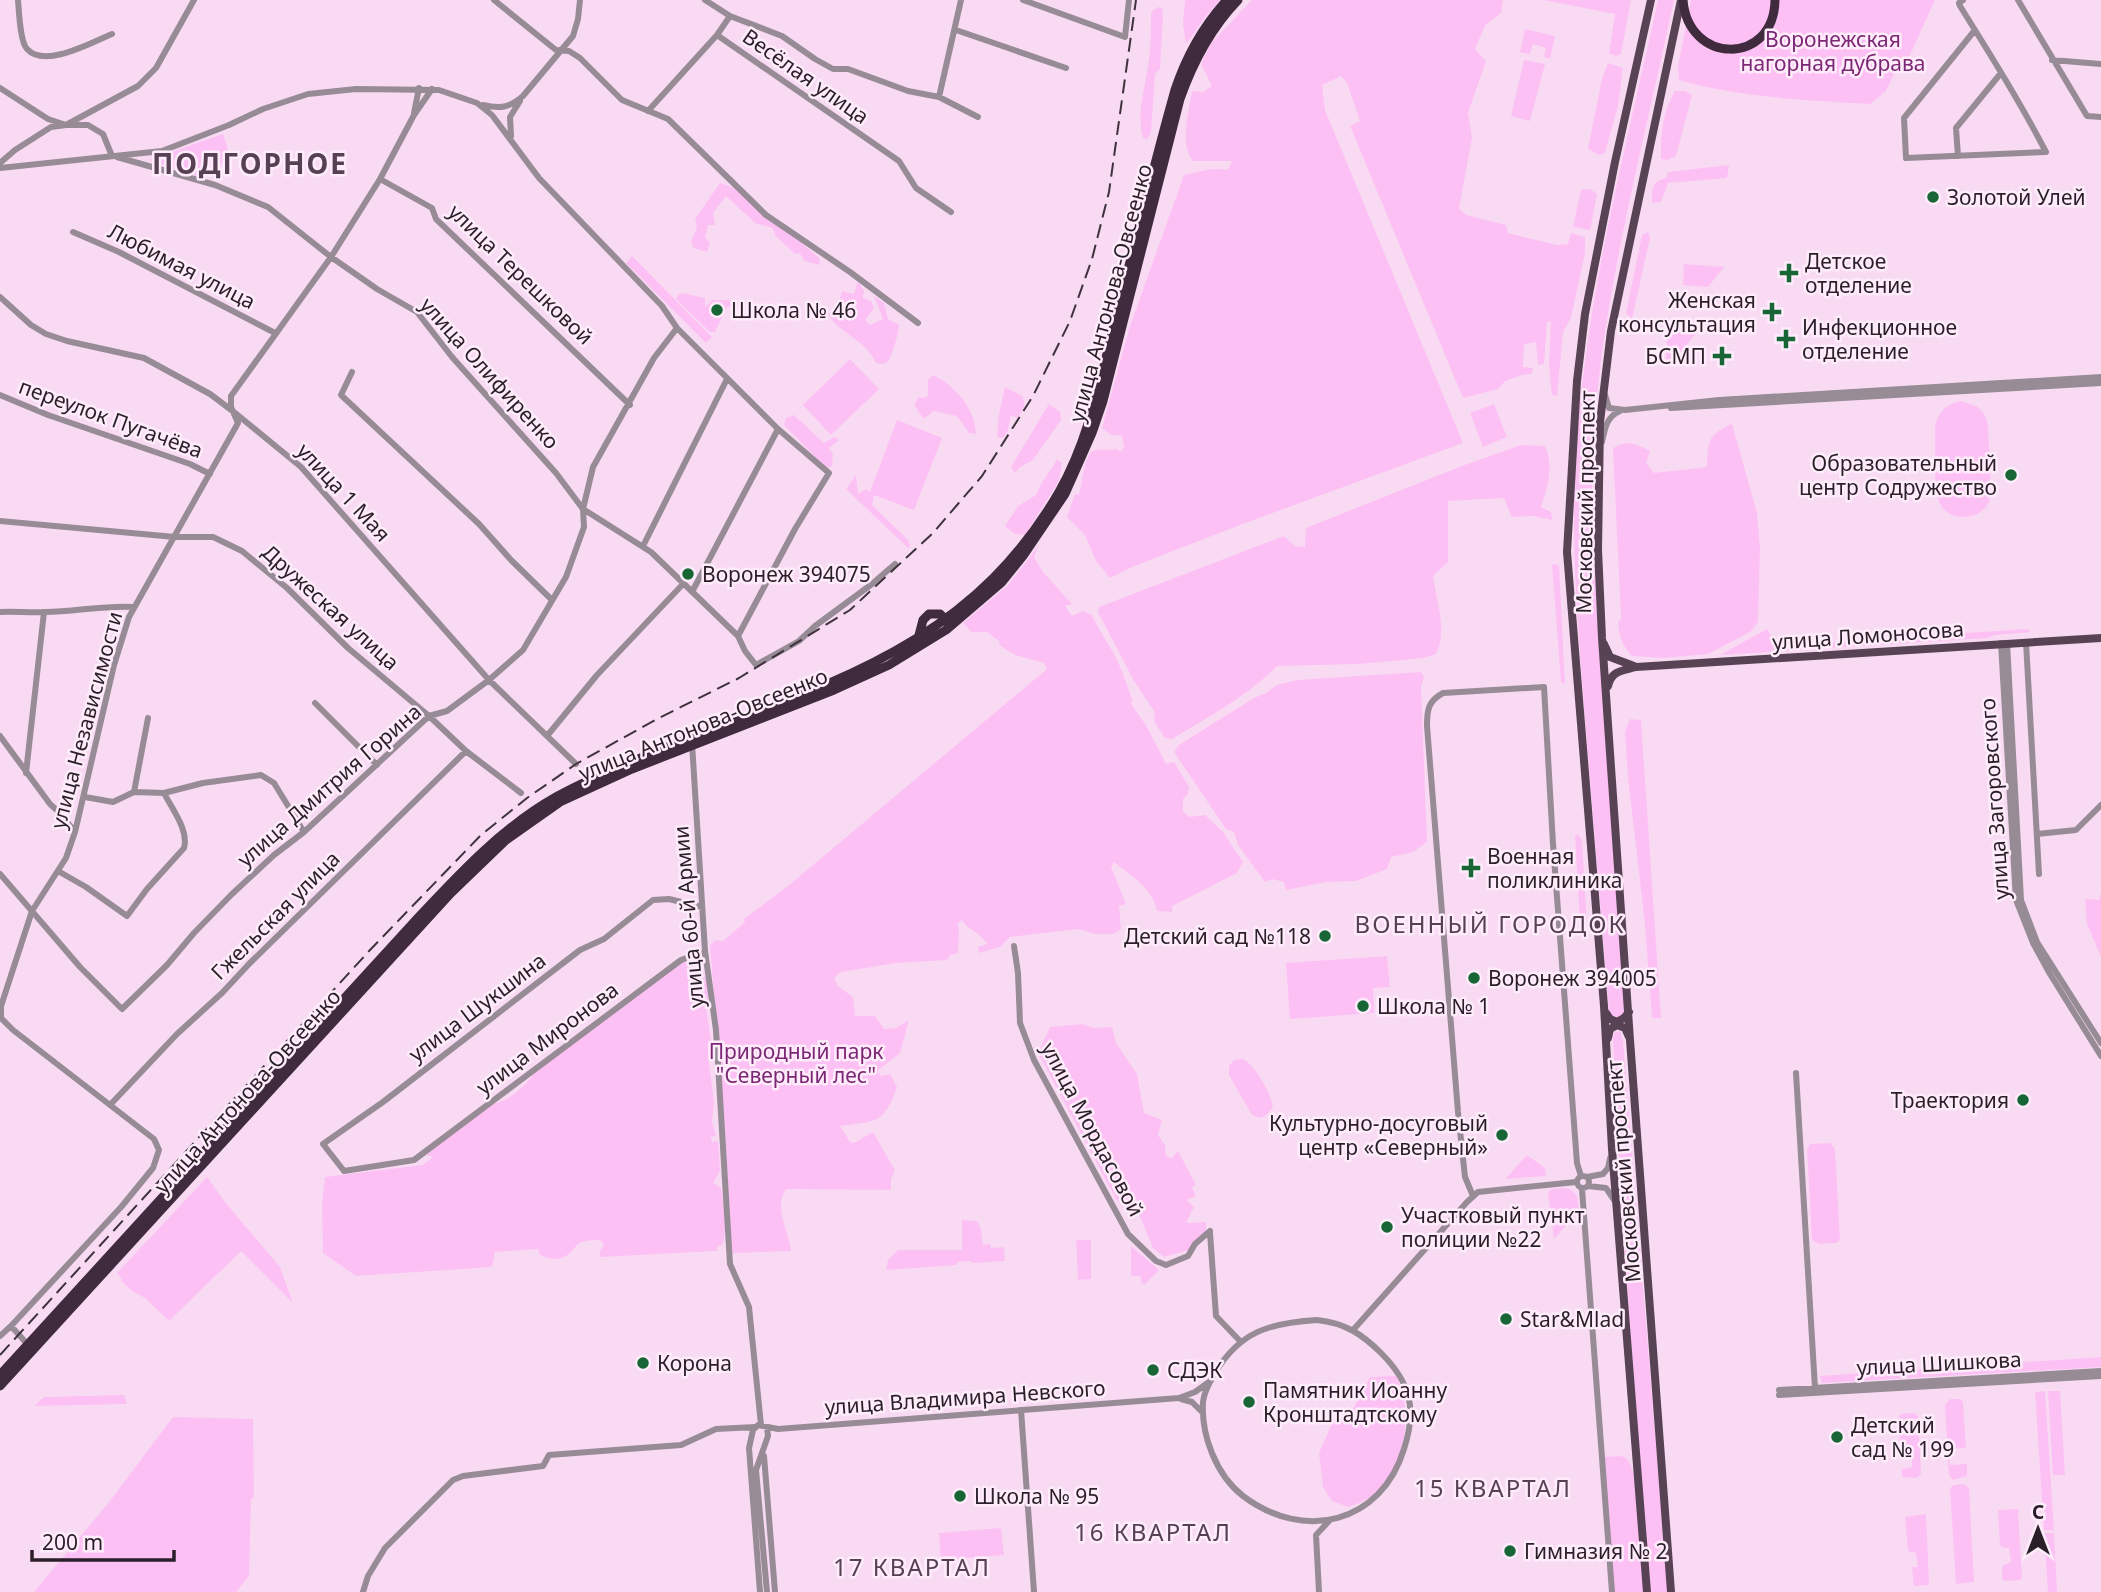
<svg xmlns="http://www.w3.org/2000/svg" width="2101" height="1592" font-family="'Noto Sans',sans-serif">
	<rect width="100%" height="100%" fill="#f8dbf3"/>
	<!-- green -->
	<path fill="#fdc0f4" d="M1185,0H1221L1207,15L1186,44L1183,24Z
		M1252,0H1503L1501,13L1485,25L1475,49L1486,61L1468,113L1472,138L1459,208L1466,215L1506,225L1508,233L1557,245L1568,244L1571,233L1585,237V253L1571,318L1563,332L1557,396L1552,395L1549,366L1551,321L1547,322L1544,364L1538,365L1536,342L1524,344L1523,367L1533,368L1532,374L1522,375L1505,381L1498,389L1463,398L1350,126L1360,121L1347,83L1341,76L1322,85L1325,110L1463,443L1240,525L1132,567L1110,578L1096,561L1085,535L1067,517L1075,494L1079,495C1082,486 1084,455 1093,451C1098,448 1109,451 1116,449L1122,452L1124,446L1122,436L1111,435L1102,428L1129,329L1184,175C1200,172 1212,167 1228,170L1232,161H1193C1179,145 1189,110 1192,91L1203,92L1212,86L1201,64L1211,43Z
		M1544,0H1631L1621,54L1616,56L1609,53L1615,14Z
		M1658,0H1674C1650,114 1620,229 1603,345C1595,403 1592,462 1591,521L1625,1010L1623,1016L1618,1019L1612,1017L1609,1011C1601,918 1594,825 1586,732C1581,662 1574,591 1574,521C1573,345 1621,171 1658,0Z
		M1691,0H1935L1906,64L1894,74L1886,91L1870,104C1805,100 1742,98 1679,80L1678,66Z
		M1159,7L1162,8L1163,16L1160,69L1155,74L1151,132L1147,139L1143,138C1136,113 1145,90 1148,65C1151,49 1151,31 1151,14L1153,10Z
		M1525,29L1555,36L1550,59L1544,57L1546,48L1533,44L1530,54L1520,52Z
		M1524,60L1545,64L1530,121L1511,116Z
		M1608,63L1623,68L1618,106L1605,153L1599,155L1588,149L1602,79Z
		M1675,91H1685L1692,95L1676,156L1667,160L1661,159C1661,133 1662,113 1675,91Z
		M223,134L230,156L229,164L202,165V178L149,160Z
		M1729,165L1727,178L1668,183L1661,202L1652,203C1652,189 1651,182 1666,178L1668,172Z
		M720,183L741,190L819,258L820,265L804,261L800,253L795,254L775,235L773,228L755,223L726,196L713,213L715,225H708L705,237L710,243L707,252L694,248L691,242L697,227L695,219Z
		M1590,189L1597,194L1590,230L1573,227L1581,190Z
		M1648,232L1650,238L1632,319L1626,313L1642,235Z
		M632,256L712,337L706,343L626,263Z
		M1684,264L1724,267L1708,287L1683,285Z
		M858,281L864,291L863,298L871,301L874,308L865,320L870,325L883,319L874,296L884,303L888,319L899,325C899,333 892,356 888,361C885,365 880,364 876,363C866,340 842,335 828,315L838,304L842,291L854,294Z
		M682,293L705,298V307L712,300H729L741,304V308L727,307L715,332H710L676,299L678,295Z
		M1683,320L1702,324L1701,327L1672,362H1668L1666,359L1667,341Z
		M850,359L879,389L831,435L803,405Z
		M933,375C955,385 976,410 976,434L969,433L957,416L934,411L924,419L914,405L919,397L923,398L928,396V380Z
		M1005,387L1022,396L1025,405L1018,418L1011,415L1008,430L1003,438H999L997,435L999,414Z
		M1961,401L1978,407C1982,411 1985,415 1987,421C1989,431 1992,495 1989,502C1979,523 1943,522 1938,498C1933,476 1936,450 1935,427C1938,412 1946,404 1961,401Z
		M1049,404L1060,412L1061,420L1033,460L1020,467L1015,473L1011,467Z
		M1494,404L1507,437L1483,447L1470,413Z
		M794,415L824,443L834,437L839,440L829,448L833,454L832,466L826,468L784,425L786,418Z
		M897,420L942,438L914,510L874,495L872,505L908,540L910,546L908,548L846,489L856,475L858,494L866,489L870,492Z
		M1732,424L1757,513L1760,547L1758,622L1750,632L1708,654L1664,658L1632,656C1622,645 1619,636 1618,622L1621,619L1613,448C1627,439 1637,444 1650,451L1646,463L1654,473L1707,467C1708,443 1707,434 1732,424Z
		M1521,445L1545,446C1554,465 1548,487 1541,507L1551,512L1552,520L1533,516L1512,517L1504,498L1448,501V562L1433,576C1436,600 1448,631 1436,654L1423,658L1359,664L1277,666C1248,696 1208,717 1172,739L1165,738L1155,723L1154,711L1134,681L1098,612L1099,607L1284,536L1295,546L1305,547L1306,528L1462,466Z
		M1057,459L1062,463L1059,481L1025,535L1015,534L1005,526L1018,506L1036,495C1041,481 1050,472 1057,459Z
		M1039,545L1034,557L1043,572L1072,604L1065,606L1072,616L1083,611L1092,615C1098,629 1107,641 1114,654C1122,669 1127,686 1133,702H1130L1147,727L1166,764L1174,762L1189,787L1188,794L1183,799V812L1190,817L1205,815L1223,832L1243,862L1237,873L1172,906V912L1157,911C1153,888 1130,875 1114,862L1111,867L1126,904L1119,906L1121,929L1114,934H1095L1079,929L1010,937L1000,947L979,953L978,947L987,944C980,932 969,931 962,920L957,924L959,928L958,953L950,955L947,960L896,963L841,972L834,978L838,986L853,997L855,1016H875L884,1029L896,1028L909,1020L900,1053L877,1071L881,1076L890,1074L897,1087C884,1125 875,1121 840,1126L850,1142L854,1143L873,1132L895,1170L891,1179V1190L786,1189C773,1208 789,1231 791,1251L732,1253L725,1128L710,946L715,940L723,941L745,922L744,919L788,886L1047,669L1044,663L1015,655L999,645L1000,642L987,632H971L963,623L1008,585Z
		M1555,564L1559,566L1565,684L1561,682L1552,565Z
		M1767,629L1776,644L1783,645L2027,629L2031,632L1995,635L1987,638L1720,655Z
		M1421,672L1424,677L1421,687L1427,842L1413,852L1391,857L1387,869L1356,881L1326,882L1286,890L1284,882L1272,879L1265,882L1238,845L1234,832L1226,829L1174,752L1179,745L1254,698L1266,693L1277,685L1297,680Z
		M1630,719L1641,720L1661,1018H1652L1645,924L1628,778L1625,732Z
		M1575,835H1579L1582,841L1587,925L1584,927L1580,925Z
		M2101,892V957L2087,924L2085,899L2099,900Z
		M697,954L700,956L702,955L703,971L708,987L707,1014L711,1040L709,1063L714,1102L712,1122L716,1136H711L712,1142L718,1141L720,1171L713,1183L721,1188C724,1207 727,1226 723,1244L717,1247V1251L600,1257V1251L604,1245L600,1240C593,1240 584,1240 578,1244C576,1246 572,1251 570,1253C561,1261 550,1260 540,1255L538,1249L495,1252L492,1267L356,1276L323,1253L322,1203L325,1177L423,1165L433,1157L423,1154L489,1104C510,1103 527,1084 538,1068L681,960Z
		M1387,956L1390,987L1373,988L1374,1013L1290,1019L1286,963Z
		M1083,1024L1093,1028L1112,1027L1116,1043L1137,1074L1144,1113L1162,1120L1158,1135L1165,1145L1166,1156L1172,1158L1178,1151L1196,1185L1192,1187L1196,1196L1187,1200L1194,1207L1186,1223L1206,1222V1232L1189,1250L1164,1257L1153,1248L1139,1214L1128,1211L1116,1199L1038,1053L1050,1027Z
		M1620,1031L1623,1041L1668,1592H1649L1621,1200L1613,1037L1615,1032Z
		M1243,1059C1256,1066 1270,1092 1273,1107L1268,1114L1261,1118L1252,1115L1229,1075V1066L1234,1060Z
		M1830,1143L1835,1149L1840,1239L1837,1243L1819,1244L1812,1240L1807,1150L1810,1144Z
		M1527,1155L1545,1168L1546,1176L1505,1179Z
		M207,1177L225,1202L280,1267L293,1303L241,1251L169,1321L145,1298L132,1291L121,1281L122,1279L117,1273Z
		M1565,1188C1578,1191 1578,1199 1579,1211L1554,1239L1548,1193L1552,1189Z
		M962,1220L977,1221L981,1229L983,1245L990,1244L991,1248L1004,1247L1005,1261L972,1263L970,1261L958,1262L956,1265L886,1270L888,1260L898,1250H962Z
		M1076,1240H1091V1279L1078,1280Z
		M1131,1246L1159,1270L1145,1284L1141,1283V1276H1131Z
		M2101,1357V1367L1822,1383L1820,1376Z
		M1396,1376C1415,1411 1405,1469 1373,1495C1365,1501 1357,1504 1348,1507L1332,1501L1323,1487L1319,1453L1332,1423L1353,1409L1370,1377Z
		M2045,1391L2054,1530H2044L2035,1392Z
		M2048,1391H2060L2065,1475H2053Z
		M124,1395L127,1404L34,1406L44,1397Z
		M1950,1399H1960L1963,1402L1966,1448L1949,1449L1950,1465L1967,1464V1476L1953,1480L1949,1475L1945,1405Z
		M1914,1413L1918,1416L1921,1474L1917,1478L1902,1477V1469L1912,1467V1457H1908L1907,1448L1900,1444L1898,1418L1901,1414Z
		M173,1417L253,1419L254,1497L251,1499L249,1576L236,1592H34L110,1501Z
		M1621,1456C1625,1458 1627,1457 1629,1462C1639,1477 1644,1568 1647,1592H1612L1602,1457Z
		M1964,1484L1969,1488L1974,1582L1956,1584L1950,1488L1954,1485Z
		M2018,1509L2022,1578L2020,1580L2004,1581L2002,1579V1566L2011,1562L2009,1548H2003L2000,1545L1998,1510Z
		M1926,1514L1929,1583L1928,1585L1914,1586L1912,1567H1918L1916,1553L1908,1551L1905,1517Z
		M1001,1528L1004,1555L941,1560L939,1533Z
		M2044,1533H2054L2057,1592H2048Z"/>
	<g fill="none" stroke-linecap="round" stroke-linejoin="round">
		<!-- minor -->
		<path stroke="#978b95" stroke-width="6" d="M18,0C19,11 20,42 27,49C45,69 92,42 112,34
			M494,0L556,50L569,51L580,58L622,100L668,119L766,215L850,272L918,323
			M705,0L730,16L782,36L815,59L833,69H848L908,91L939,97L978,117
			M1023,0L1125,37L1129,0
			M1963,0L1959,3L1960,6C1990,54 2020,102 2046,152L1906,158L1904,118L1975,30
			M2018,0L2087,116L2101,117
			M956,30L1066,68
			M717,35L899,161L916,188L951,212
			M2052,60L2101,64
			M0,88L48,119L66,125H88L103,134L112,156
			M939,97L961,0
			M483,105C500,109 509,108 523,96L573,36L578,19L580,0
			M648,111L717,35L730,16
			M414,113L419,88
			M511,136L510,117L520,101
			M1958,156L1956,128L2001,73
			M117,157L215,185L268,207L331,257L377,289L417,312L452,357L556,473L583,509L651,552L738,636L745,651L756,665L799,641L815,626L872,584L895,564
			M0,163L15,150L51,127L66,125L138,86L156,68L194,0
			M0,168L162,151L229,125L263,109L308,94L356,89L439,90L477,103L492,115L539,178L662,306L677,328L654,358L593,467L583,509L584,527L566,577L523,650L489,680L447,711L429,716L304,832L274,855L231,895L194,933L167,965L122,1009L80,967L0,874
			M380,179L432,208L436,219L630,405
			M73,232L119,252L275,333
			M0,297L31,325L46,334L67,341L144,358L210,394L234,412L301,467L489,680L576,764
			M677,328L778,429L829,473L795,529L738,636
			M352,372L341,395L479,524L511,560L552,600
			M0,395L48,415L190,464L210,474
			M1605,395L1609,408L1625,410L1719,400L2101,377
			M1671,408L2101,383
			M1602,442C1605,429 1606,417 1620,411
			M0,521L175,537H213L242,551L287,588L348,648L429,716L466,751L521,793
			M643,546L727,379
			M692,592L778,429
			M0,612C15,611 29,613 45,612C75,612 103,605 134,607
			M2026,642L2039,874
			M2001,643L2016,900L2033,943L2050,974L2101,1056
			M2007,643L2021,900L2037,942L2101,1043
			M315,703L377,765
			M0,736L50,804L60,813L75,832
			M547,736L597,675L684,583
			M692,743L705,951L716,1030L730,1264L749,1307L761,1425
			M26,773L44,612
			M134,792L148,718
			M164,793L203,783L261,775L274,783L304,832
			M2037,834L2076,830L2101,805
			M58,871L86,887L127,916L147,889L184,848C189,830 172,809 164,793L134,792L113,802L85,797
			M702,907L669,899L653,900L604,939L580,950L383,1102L323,1144L344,1171L414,1160L681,960L705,951
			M1014,946L1018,973L1020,1023L1034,1060L1128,1234L1156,1261L1166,1265L1188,1256L1195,1244L1210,1231
			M1796,1073L1815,1388
			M110,1105L177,1034L222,993L249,964L466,751
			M1577 1182a6 6 0 1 1 12 0a6 6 0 1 1-12 0Z
			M1587,1177L1603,1174L1608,1168L1610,1158
			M1588,1186L1606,1188L1614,1200
			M1582,1189L1612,1592
			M1473,1196L1465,1177L1458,1112L1427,726C1427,710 1428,701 1443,693L1544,687L1553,844L1577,1163L1581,1176
			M1210,1233L1216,1316L1240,1341
			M1317,1320C1345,1323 1362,1334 1381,1353C1411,1383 1417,1409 1404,1449C1381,1524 1304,1542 1243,1496C1216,1475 1201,1435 1203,1402C1204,1391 1210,1382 1215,1373C1240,1331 1270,1323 1317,1320Z
			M1354,1329L1467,1202L1478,1192L1576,1182
			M0,1336L11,1326
			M29,1346L11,1326L122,1206L153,1168L159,1150L154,1139L13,1030L1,1018V1006L32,911L66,858L75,832L114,665L129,617L238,423L231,407V396L331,257L380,179L414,115L432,89
			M1779,1390L2101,1371
			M1779,1395L2101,1376
			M1181,1399L1192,1402L1203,1413
			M1021,1410L1034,1592
			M764,1456L775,1592
			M363,1592L368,1576L385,1548L453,1480L463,1476L543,1466L549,1455L681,1445L716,1429L755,1427
			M760,1592L749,1448L753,1430L758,1425L778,1429L1179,1398L1195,1392L1209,1382
			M767,1592L756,1470L768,1436L767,1428
			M1319,1592L1316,1535L1330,1520"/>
		<!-- major -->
		<path stroke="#574354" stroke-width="8" d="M1604,644L1610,657L1634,666
			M1608,686C1612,670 1622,671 1636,667L2101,638
			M1606,1013L1610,1019L1617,1022L1624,1018L1629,1012
			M1608,1038L1610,1029L1617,1025L1625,1028L1629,1037
			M1647,1592L1612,1149L1604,1006L1567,552L1577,381L1585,314L1615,162L1651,0
			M1671,1592L1630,1040L1602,638L1598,550L1600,422L1611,331L1681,0"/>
		<!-- highway -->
		<path stroke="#402a3d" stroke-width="9" d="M1683,0C1688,65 1774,66 1775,0
			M918,639L923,620L929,614H940L946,620L948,625
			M0,1375L415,921C458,875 501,828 556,797C588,779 622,766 655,752C816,686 965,654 1059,492C1088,442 1100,381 1114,325C1134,247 1153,168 1175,90C1186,57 1203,26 1227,0
			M0,1386L451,893L506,840L560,802L632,769L834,690L889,665L946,630L1002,582L1023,556L1065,494L1092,433L1103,401L1180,99C1193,62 1210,29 1238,0"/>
		<!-- rail -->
		<path stroke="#3f323d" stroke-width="2" stroke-dasharray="14 7" stroke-linecap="butt" d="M0,1355L370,950L481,835L527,798L576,764L657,719L739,678L850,610L933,533L982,476L1033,396L1070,321L1092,259L1109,192L1136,0"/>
	</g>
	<!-- markers -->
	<g fill="#186635" stroke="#feecfb" stroke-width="2.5">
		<circle cx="1933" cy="197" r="7"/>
		<path d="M1785.5 262.5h7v7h7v7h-7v7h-7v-7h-7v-7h7z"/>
		<circle cx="717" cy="310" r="7"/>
		<path d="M1768.5 301.5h7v7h7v7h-7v7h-7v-7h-7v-7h7z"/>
		<path d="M1782.5 328.5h7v7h7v7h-7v7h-7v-7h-7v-7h7z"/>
		<path d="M1718.5 345.5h7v7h7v7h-7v7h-7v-7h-7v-7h7z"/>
		<circle cx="2011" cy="475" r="7"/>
		<circle cx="688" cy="574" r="7"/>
		<path d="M1467.5 857.5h7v7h7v7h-7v7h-7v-7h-7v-7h7z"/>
		<circle cx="1325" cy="936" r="7"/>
		<circle cx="1474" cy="978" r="7"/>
		<circle cx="1363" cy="1006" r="7"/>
		<circle cx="2023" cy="1100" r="7"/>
		<circle cx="1502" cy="1135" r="7"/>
		<circle cx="1387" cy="1227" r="7"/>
		<circle cx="1506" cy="1319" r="7"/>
		<circle cx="643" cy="1363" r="7"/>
		<circle cx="1153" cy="1370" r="7"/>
		<circle cx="1249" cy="1402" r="7"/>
		<circle cx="1837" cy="1437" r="7"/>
		<circle cx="960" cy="1496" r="7"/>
		<circle cx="1510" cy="1551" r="7"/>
	</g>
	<g text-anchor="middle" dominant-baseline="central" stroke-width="5" stroke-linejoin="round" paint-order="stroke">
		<!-- park labels -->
		<g font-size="21" fill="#7c2775" stroke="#feecfb">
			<text x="1833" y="39">Воронежская<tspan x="1833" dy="24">нагорная дубрава</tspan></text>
			<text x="796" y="1051">Природный парк<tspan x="796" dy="24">"Северный лес"</tspan></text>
		</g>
		<!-- street labels -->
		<g font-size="21" fill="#2a1f28" stroke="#feecfb">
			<text transform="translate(806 76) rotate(35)">Весёлая улица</text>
			<text transform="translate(182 266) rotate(27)">Любимая улица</text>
			<text transform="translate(521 274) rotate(44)">улица Терешковой</text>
			<text transform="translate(1110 293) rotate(-75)">улица Антонова-Овсеенко</text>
			<text transform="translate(490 373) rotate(48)">улица Олифиренко</text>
			<text transform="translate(111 418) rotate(20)">переулок Пугачёва</text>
			<text transform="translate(344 492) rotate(47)">улица 1 Мая</text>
			<text transform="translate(1585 502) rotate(-89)">Московский проспект</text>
			<text transform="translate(331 607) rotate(42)">Дружеская улица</text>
			<text transform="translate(1868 635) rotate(-4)">улица Ломоносова</text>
			<text transform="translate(86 720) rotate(-75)">улица Независимости</text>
			<text transform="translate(703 724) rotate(-22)">улица Антонова-Овсеенко</text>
			<text transform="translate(329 785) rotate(-41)">улица Дмитрия Горина</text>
			<text transform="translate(1994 799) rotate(-94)">улица Загоровского</text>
			<text transform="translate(275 915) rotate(-45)">Гжельская улица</text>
			<text transform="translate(688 917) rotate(-95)">улица 60-й Армии</text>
			<text transform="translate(477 1007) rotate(-37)">улица Шукшина</text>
			<text transform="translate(547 1038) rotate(-37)">улица Миронова</text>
			<text transform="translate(247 1091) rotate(-48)">улица Антонова-Овсеенко</text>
			<text transform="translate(1093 1129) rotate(62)">улица Мордасовой</text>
			<text transform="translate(1623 1171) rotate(-95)">Московский проспект</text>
			<text transform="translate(1939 1363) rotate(-3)">улица Шишкова</text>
			<text transform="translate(965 1397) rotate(-4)">улица Владимира Невского</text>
		</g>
		<!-- poi labels -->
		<g font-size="21" fill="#2a1f28" stroke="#feecfb" text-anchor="start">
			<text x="1947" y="197">Золотой Улей</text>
			<text x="1805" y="261">Детское<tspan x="1805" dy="24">отделение</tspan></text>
			<text x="1756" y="300" text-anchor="end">Женская<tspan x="1756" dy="24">консультация</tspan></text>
			<text x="731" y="310">Школа № 46</text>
			<text x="1802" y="327">Инфекционное<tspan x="1802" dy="24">отделение</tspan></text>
			<text x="1706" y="356" text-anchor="end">БСМП</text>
			<text x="1997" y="463" text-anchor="end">Образовательный<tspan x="1997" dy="24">центр Содружество</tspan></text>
			<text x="702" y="574">Воронеж 394075</text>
			<text x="1487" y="856">Военная<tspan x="1487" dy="24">поликлиника</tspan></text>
			<text x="1311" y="936" text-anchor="end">Детский сад №118</text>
			<text x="1488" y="978">Воронеж 394005</text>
			<text x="1377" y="1006">Школа № 1</text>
			<text x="2009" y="1100" text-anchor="end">Траектория</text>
			<text x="1488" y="1123" text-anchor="end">Культурно-досуговый<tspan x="1488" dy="24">центр «Северный»</tspan></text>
			<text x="1401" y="1215">Участковый пункт<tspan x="1401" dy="24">полиции №22</tspan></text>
			<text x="1520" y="1319">Star&amp;Mlad</text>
			<text x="657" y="1363">Корона</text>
			<text x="1167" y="1370">СДЭК</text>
			<text x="1263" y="1390">Памятник Иоанну<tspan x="1263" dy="24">Кронштадтскому</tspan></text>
			<text x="1851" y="1425">Детский<tspan x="1851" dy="24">сад № 199</tspan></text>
			<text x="974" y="1496">Школа № 95</text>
			<text x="1524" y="1551">Гимназия № 2</text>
		</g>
		<!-- quarter labels -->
		<g font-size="24" letter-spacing="2" fill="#574054" stroke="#feecfb">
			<text x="1490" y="923">ВОЕННЫЙ ГОРОДОК</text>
			<text x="1493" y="1487">15 КВАРТАЛ</text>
			<text x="1153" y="1531">16 КВАРТАЛ</text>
			<text x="912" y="1566">17 КВАРТАЛ</text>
		</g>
		<!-- district labels -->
		<g font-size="28" font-weight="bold" letter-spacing="2" fill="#574054" stroke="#feecfb">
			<text x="250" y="163">ПОДГОРНОЕ</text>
		</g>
	</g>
	<!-- north arrow -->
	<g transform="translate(2038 1529)" stroke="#feecfb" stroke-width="5" paint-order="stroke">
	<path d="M0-5L12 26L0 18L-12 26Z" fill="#2a1f28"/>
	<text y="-10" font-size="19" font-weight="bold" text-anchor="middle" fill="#2a1f28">С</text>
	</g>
	<!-- scale -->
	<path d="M32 1550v10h142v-10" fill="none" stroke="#2a1f28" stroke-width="3.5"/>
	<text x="42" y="1550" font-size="21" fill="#2a1f28" stroke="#feecfb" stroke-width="5" paint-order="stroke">200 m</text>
</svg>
